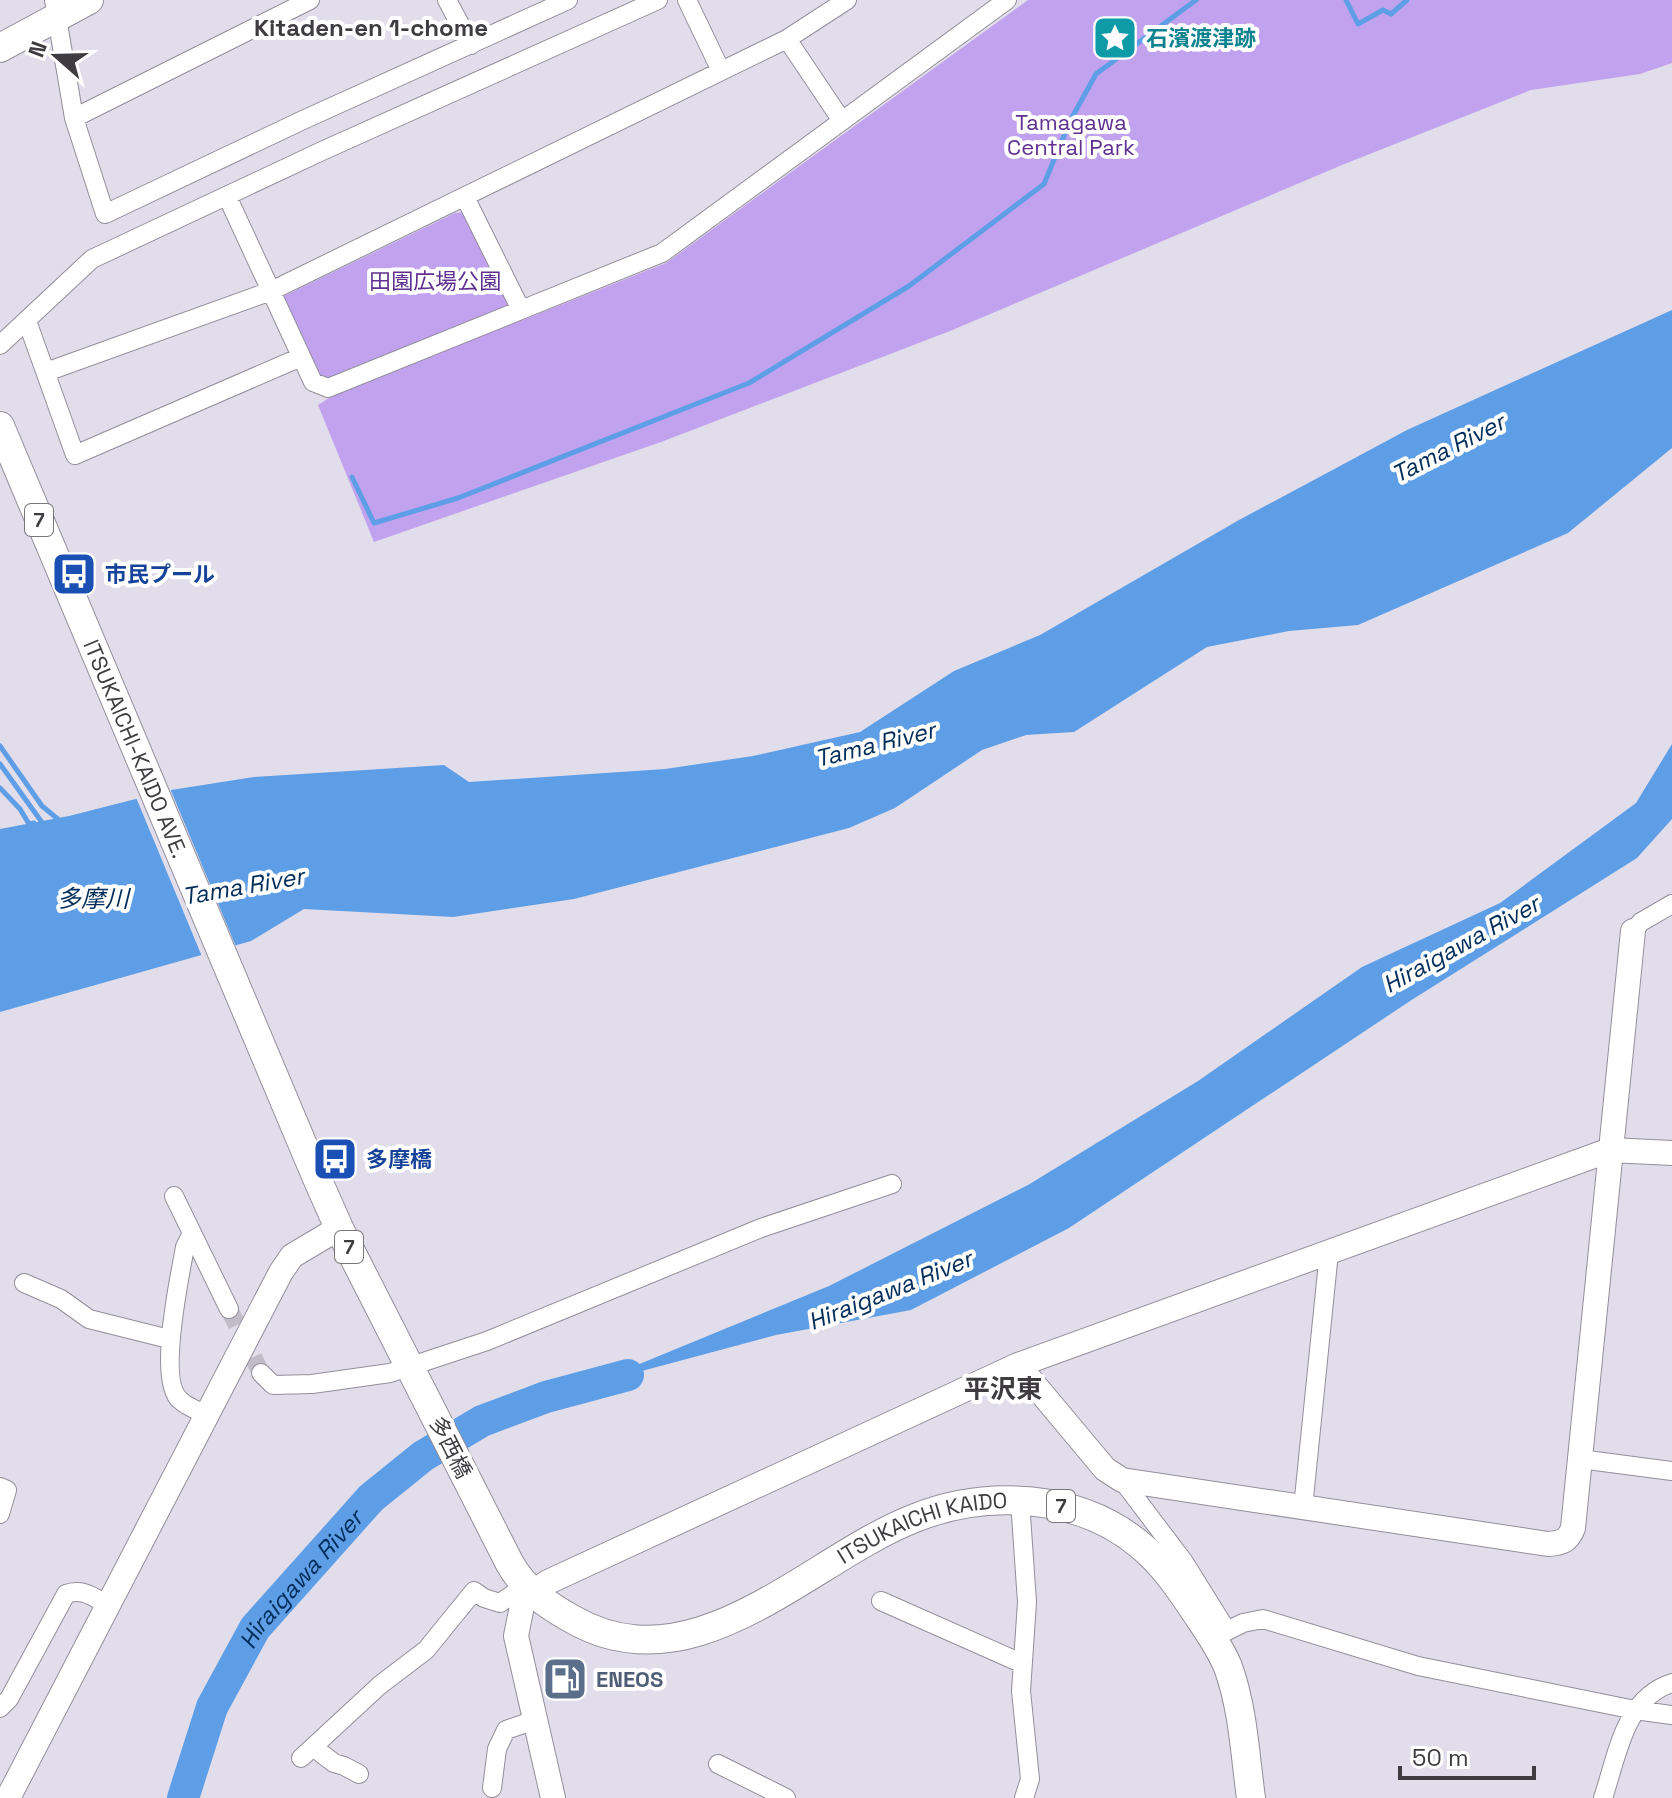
<svg xmlns="http://www.w3.org/2000/svg" width="1672" height="1798" font-family="'Space Grotesk','Noto Sans JP',sans-serif">
	<rect width="100%" height="100%" fill="#e2ddea"/>
	<!-- green -->
	<path fill="#c1a2ee" d="M1028,0H1672V63L1640,74L1531,90L1342,165L950,331L661,442L374,542L318,405L329,398L284,302V296L455,213L464,212L518,322L666,263Z"/>
	<!-- water -->
	<path fill="#5e9ee6" d="M1672,310V448L1568,533L1358,625L1289,631L1207,647L1074,732L1026,735L982,750L895,808L849,828L574,899L453,917L304,909L251,941L0,1012V829L69,816L171,790L254,777L444,765L469,782L665,769L753,756L860,732L954,671L1040,635L1239,520L1407,430Z
		M1672,744V819L1637,858L1410,1001L1069,1228L911,1310L776,1335L586,1386L829,1286L1028,1185L1198,1081L1362,967L1500,903L1636,803Z"/>
	<!-- pier -->
	<path fill="#e2ddea" d="M169,786L237,949L203,959L135,795Z"/>
	<g fill="none" stroke-linecap="round" stroke-linejoin="round">
		<!-- stream -->
		<path stroke="#5e9ee6" stroke-width="5" d="M1346,0L1358,24L1383,10L1391,14L1407,0
			M352,477L374,523L458,498L749,383L909,286L1044,184L1070,121L1096,74L1196,0
			M0,746L42,806L59,820L56,821
			M0,764L41,821
			M0,788L20,809L29,824L34,823"/>
		<!-- river -->
		<path stroke="#5e9ee6" stroke-width="32" id="s1" d="M183,1798L212,1707L255,1628L371,1498L423,1456L482,1421L546,1397L628,1375"/>
		<!-- street-tunnel -->
		<path stroke="#c1bdc8" stroke-width="18" stroke-dasharray="18 9" stroke-linecap="butt" d="M229,1309L261,1373"/>
		<!-- street casing -->
		<g stroke="#938e9b" stroke-width="20">
			<path id="street" d="M54,0L74,118L105,214L303,120L568,0
				M447,0L471,45
				M687,0L721,71
				M787,39L842,121
				M74,118L310,0
				M227,196L313,382L328,388L662,253L1007,0
				M465,197L521,310
				M27,321L75,455L301,357
				M0,345L92,259L322,151L658,0
				M46,372L271,291L787,39L847,0
				M1633,931L1641,922L1672,904
				M174,1196L229,1309
				M192,1233L185,1247C180,1275 157,1381 180,1400C187,1407 199,1411 207,1415
				M24,1283L61,1299L89,1319L169,1339
				M261,1373L273,1385L312,1384L390,1373L487,1341L761,1228L892,1184
				M1580,1459L1672,1471
				M1122,1480L1184,1562L1227,1631
				M0,1487L7,1490L0,1514
				M1020,1501L1027,1602L1021,1691L1030,1779L1024,1798
				M1303,1508L1329,1252
				M881,1601L1021,1663
				M1213,1638L1243,1623L1263,1619L1418,1666L1635,1710L1672,1715
				M0,1708L9,1699L66,1594C83,1588 93,1597 108,1605
				M313,1747L334,1763L344,1766L359,1774
				M301,1758L380,1685L426,1650L474,1591L484,1598L500,1603L525,1586
				M718,1764L786,1798
				M492,1788L497,1749L506,1730L535,1720
				M1603,1798C1617,1757 1624,1698 1672,1683"/>
		</g>
		<!-- secondary casing -->
		<g stroke="#938e9b" stroke-width="26">
			<path id="secondary" d="M1018,1365L1105,1469L1122,1480L1548,1544C1562,1543 1568,1541 1573,1528L1633,931
				M8,1798L281,1272L292,1256L339,1228
				M553,1798L516,1636L522,1606L532,1593L548,1582L1018,1365L1610,1150L1672,1153"/>
		</g>
		<!-- primary casing -->
		<g stroke="#938e9b" stroke-width="30">
			<g id="primary">
				<path d="M0,48L89,0"/>
				<path id="s2" d="M0,426L316,1176L339,1228L510,1564C525,1590 547,1605 572,1619C695,1690 809,1559 915,1518C987,1489 1079,1494 1140,1545C1162,1563 1178,1586 1194,1610C1206,1628 1220,1647 1228,1667C1243,1708 1245,1755 1251,1798"/>
			</g>
		</g>
		<!-- street -->
		<use href="#street" stroke="#fff" stroke-width="18"/>
		<!-- secondary -->
		<use href="#secondary" stroke="#fff" stroke-width="24"/>
		<!-- primary -->
		<use href="#primary" stroke="#fff" stroke-width="28"/>
	</g>
	<!-- icons -->
	<defs>
		<g id="sight-square" transform="scale(2.3)"><rect x="-9" y="-9" width="18" height="18" rx="4" fill="#0f9aa8" stroke="#fff"/><path d="M0-6L1.8-2.2L6-1.7L2.9 1.2L3.7 5.4L0 3.3L-3.7 5.4L-2.9 1.2L-6-1.7L-1.8-2.2Z" fill="#fff"/></g>
		<g id="bus-square" transform="scale(2.3)"><rect x="-9" y="-9" width="18" height="18" rx="4" fill="#1a4fb4" stroke="#fff"/><path d="M-5-6H5V4H4V6H2V4H-2V6H-4V4H-5ZM-3.5-4V0h7V-4ZM-3.5 1.2v1.5H-2V1.2ZM2 1.2v1.5H3.5V1.2Z" fill="#fff"/></g>
		<g id="fuel-square" transform="scale(2.3)"><rect x="-9" y="-9" width="18" height="18" rx="4" fill="#5c6f8a" stroke="#fff"/><path d="M-5.5-6h7V0h2V4h1.3V-2.5L3-4.5l.8-.8L6-3V5H2.5V1h-1V6h-7ZM-4.2-4.7v3.2H.2V-4.7Z" fill="#fff"/></g>
	</defs>
	<g fill-rule="evenodd">
		<use href="#sight-square" x="1115" y="38"/>
		<use href="#bus-square" x="74" y="574"/>
		<use href="#bus-square" x="335" y="1159"/>
		<use href="#fuel-square" x="565" y="1679"/>
	</g>
	<g text-anchor="middle" dominant-baseline="central" stroke-width="8" stroke-linejoin="round" paint-order="stroke">
		<!-- shield labels -->
		<g fill="#fff" stroke="#78767a" stroke-width="2">
			<rect x="25" y="504" width="28" height="32" rx="6"/>
			<rect x="335" y="1231" width="28" height="32" rx="6"/>
			<rect x="1047" y="1490" width="28" height="32" rx="6"/>
		</g>
		<g font-size="20" font-weight="bold" fill="#3e3c41">
			<text x="39" y="520">7</text>
			<text x="349" y="1247">7</text>
			<text x="1061" y="1506">7</text>
		</g>
		<!-- culture labels -->
		<g font-size="22" font-weight="bold" fill="#0d838f" stroke="#fff" text-anchor="start">
			<text x="1146" y="38">石濱渡津跡</text>
		</g>
		<!-- park labels -->
		<g font-size="22" fill="#5f2f91" stroke="#fff">
			<text x="1071" y="122">Tamagawa<tspan x="1071" dy="25">Central Park</tspan></text>
			<text x="435" y="281">田園広場公園</text>
		</g>
		<!-- transit labels -->
		<g font-size="22" font-weight="bold" fill="#164399" stroke="#fff" text-anchor="start">
			<text x="105" y="574">市民プール</text>
			<text x="366" y="1159">多摩橋</text>
		</g>
		<!-- street labels -->
		<g font-size="22" fill="#3e3c41" stroke="#fff">
			<text stroke="none"><textPath href="#s2" startOffset="350">ITSUKAICHI-KAIDO AVE.</textPath></text>
			<text transform="translate(451 1447) rotate(63)">多西橋</text>
			<text stroke="none"><textPath href="#s2" startOffset="1712">ITSUKAICHI KAIDO</textPath></text>
		</g>
		<!-- service labels -->
		<g font-size="22" font-weight="bold" fill="#4e5e75" stroke="#fff" text-anchor="start">
			<text x="596" y="1679">ENEOS</text>
		</g>
		<!-- neighbourhood labels -->
		<g font-size="24" font-weight="bold" fill="#3e3c41" stroke="#fff">
			<text x="371" y="27">Kitaden-en 1-chome</text>
		</g>
		<!-- water labels -->
		<g font-size="24" font-style="italic" fill="#002d59" stroke="#fff">
			<text transform="translate(1448 448) rotate(-27)">Tama River</text>
			<text transform="translate(875 744) rotate(-14)">Tama River</text>
			<text transform="translate(243 886) rotate(-10)">Tama River</text>
			<text x="93" y="898">多摩川</text>
			<text transform="translate(1461 944) rotate(-29)">Hiraigawa River</text>
			<text transform="translate(890 1290) rotate(-22)">Hiraigawa River</text>
			<text stroke="none"><textPath href="#s1" startOffset="252">Hiraigawa River</textPath></text>
		</g>
		<!-- quarter labels -->
		<g font-size="26" font-weight="bold" fill="#3e3c41" stroke="#fff">
			<text x="1003" y="1389">平沢東</text>
		</g>
	</g>
	<!-- north arrow -->
	<g transform="translate(56 56) rotate(290)" stroke="#ffffff" stroke-width="6" paint-order="stroke">
	<path d="M0-6L14 30L0 20L-14 30Z" fill="#3e3c41"/>
	<text y="-12" font-size="22" font-weight="bold" text-anchor="middle" fill="#3e3c41">N</text>
	</g>
	<!-- scale -->
	<path d="M1400 1766v12h134v-12" fill="none" stroke="#3e3c41" stroke-width="4"/>
	<text x="1412" y="1766" font-size="24" fill="#3e3c41" stroke="#ffffff" stroke-width="6" paint-order="stroke">50 m</text>
</svg>
